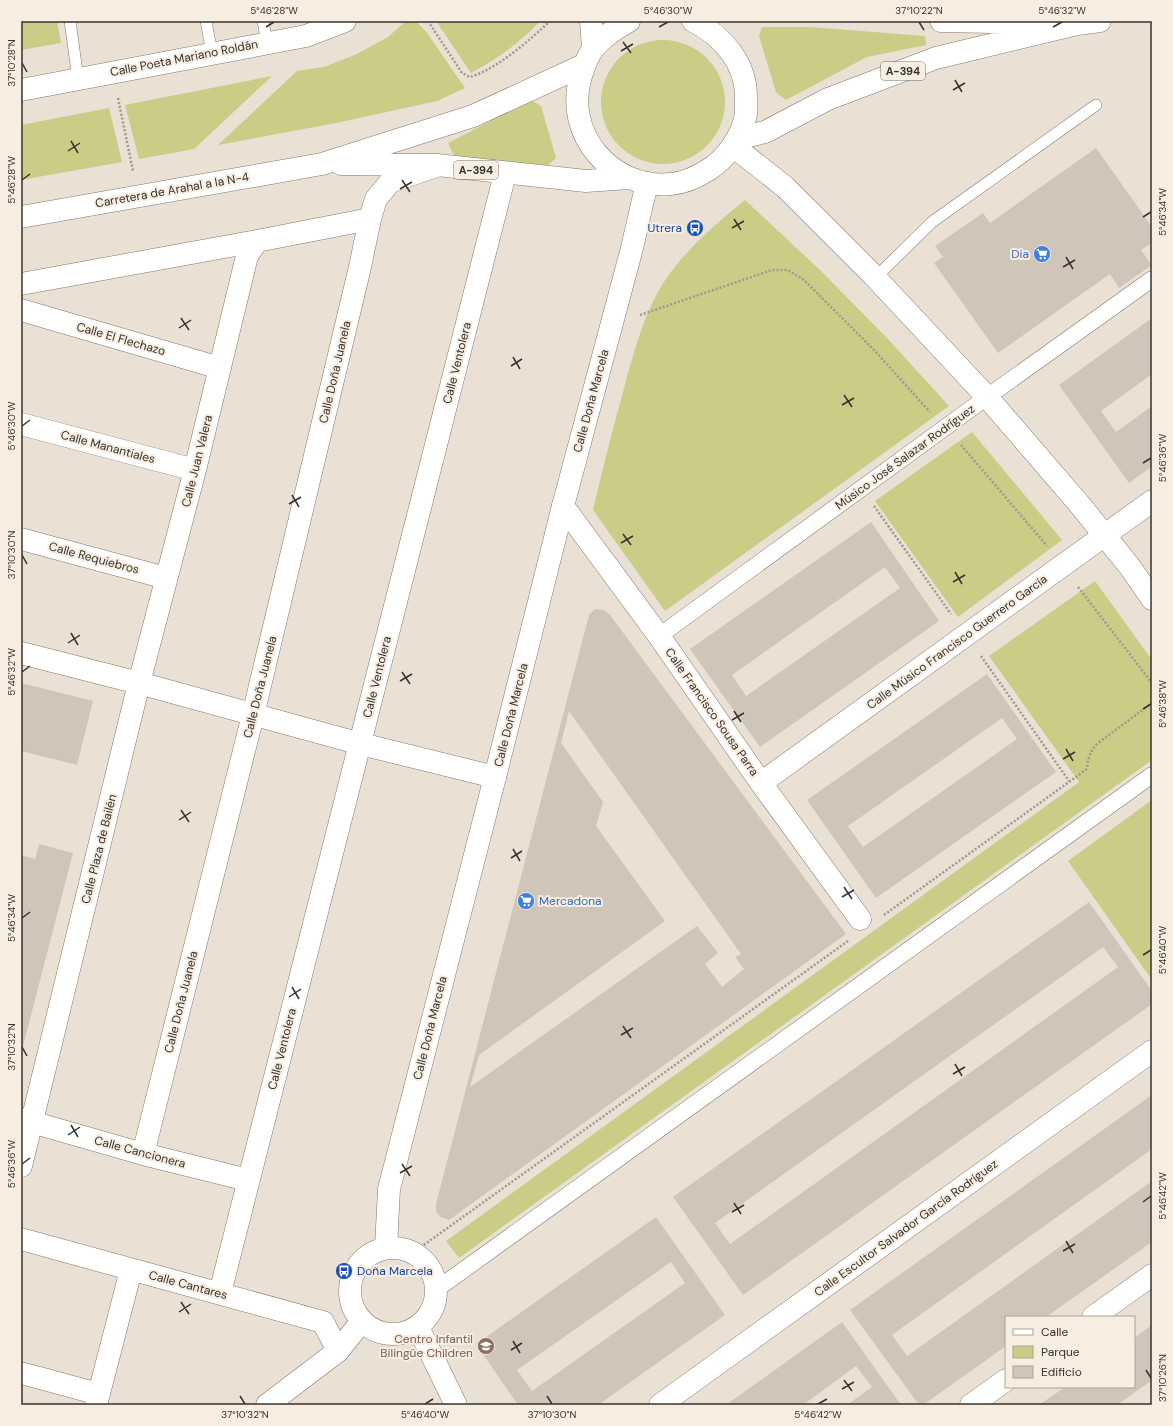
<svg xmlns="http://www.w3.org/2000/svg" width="1173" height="1426" font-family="'DM Sans',sans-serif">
	<rect width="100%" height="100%" fill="#eae0d3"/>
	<!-- green -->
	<path fill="#c9cd86" d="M21,21H57L61,43L21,50Z
		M406,21H416L427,33L465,88L437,101L336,123L218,145L297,71L324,67L357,54L388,37Z
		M436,21H540C520,43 497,59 471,73Z
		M762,27H810L925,36L926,45L867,57L786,100L776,92L759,36Z
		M601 102a62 62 0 1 1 124 0a62 62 0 1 1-124 0Z
		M272,76L194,149L139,159L125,105Z
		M531,100L541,106L556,158L547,166L454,156L448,143Z
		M109,108L122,162L21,180V125Z
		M745,200L820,270L887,338L949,406L665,611L593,510C603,467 614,424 626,381C636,346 645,310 666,279C687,248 716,224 745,200Z
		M972,432L1062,540L958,617L875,501Z
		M1095,581L1152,660V760L459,1258L446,1241L1079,782L989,656Z
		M1152,800V980L1068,861Z"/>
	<!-- building -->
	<path fill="#cfc6b9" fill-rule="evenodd" d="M1096,148L1152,227V243L1141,250L1152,265L1119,288L1110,274L998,353L934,263L943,257L935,246L983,213L990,223Z
		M1152,318V374L1101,411L1116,432L1152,406V466L1129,483L1059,385Z
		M871,522L939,621L760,747L690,649ZM885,567L900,588L746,696L732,675Z
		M595,609L604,610L610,615L846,934L449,1220L441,1217L436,1212V1204L589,615ZM569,711L741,954L735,957L744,969L722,987L705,964L718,953L697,926L470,1087L479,1055L665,921L596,826L603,802L561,743Z
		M987,674L1056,772L876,898L807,800ZM1002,718L1017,739L863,847L848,826Z
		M21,683L93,701L77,765L21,751Z
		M39,844L73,853L23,1046L21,1045V855L35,859Z
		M1089,902L1152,991V1004L743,1295L673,1197ZM1103,947L1118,967L730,1244L715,1223Z
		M1152,1095V1149L892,1335L907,1356L1152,1181V1242L1046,1317H1006V1346L923,1405H919L850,1310Z
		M656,1217L725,1315L598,1405H518L476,1344ZM671,1262L685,1283L532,1391L517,1370Z
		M842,1322L901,1405H847L872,1387L856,1366L803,1405H726Z
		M1152,1325V1380L1117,1405H1039L1065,1387H1134V1338Z"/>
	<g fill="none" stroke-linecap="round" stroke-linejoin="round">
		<!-- service casing -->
		<g stroke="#81786c" stroke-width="12">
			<path id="service" d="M70,21L78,79
				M206,21L212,53
				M263,21L267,43
				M875,278L932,222L1096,105"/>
		</g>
		<!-- pedestrian casing -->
		<g stroke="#81786c" stroke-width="17">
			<path id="pedestrian" d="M659,636L987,397L1152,279
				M437,1289L1152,775"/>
		</g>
		<!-- minor casing -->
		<g stroke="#81786c" stroke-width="23">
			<path id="minor" d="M21,90L306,36L345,21
				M21,284L257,241L370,219L376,199L390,182L436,166
				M21,310L220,368
				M21,424L195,470
				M563,506L659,636L761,783L860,919
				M21,539L166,578
				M21,653L139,683L361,744L495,777
				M761,783L1152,501
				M21,1119L143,1154L248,1180
				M143,1154L253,715L360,267L370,219
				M21,1166L139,683L195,470L247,256L257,241
				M21,1239L323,1322L338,1351
				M220,1293L505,174
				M1093,1317L1152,1275
				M21,1373L99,1394
				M96,1405L131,1270
				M971,1405L1006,1380"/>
		</g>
		<!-- tertiary casing -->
		<g stroke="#81786c" stroke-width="23">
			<path id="tertiary" d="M591,21L593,49
				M733,146L785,187L873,275L987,397L1080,505L1130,567L1152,599
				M386,1247L389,1189L495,777L563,506L631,252L647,183
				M350 1291a43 43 0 1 1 86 0a43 43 0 1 1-86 0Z
				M418,1327L456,1405
				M267,1405L338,1351L362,1321
				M660,1405L1152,1051"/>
		</g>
		<!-- primary casing -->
		<g stroke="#81786c" stroke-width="23">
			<path id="primary" d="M629,21C616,29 603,36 593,49C587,57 584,66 581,76C563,134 612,190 671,184C684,183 697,177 708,170C726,159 742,137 746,114C746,109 746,102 746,96C746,63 722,35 693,21
				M941,21L1048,23
				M737,139L765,132L828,99L936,58L1077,24L1100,21
				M341,164L437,165L586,181L629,178
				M21,217L322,164L473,116L584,65"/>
		</g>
		<!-- path -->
		<path stroke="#9f988e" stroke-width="2.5" stroke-dasharray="2 2" stroke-linecap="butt" d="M428,21L462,73L470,77C497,69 530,40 550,21
			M118,98L133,171
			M640,315L772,270H788L804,280L875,351L930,412
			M961,445L1047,546
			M874,506L951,614
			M1078,587L1152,683
			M981,656L1069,781
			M884,915L1087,769C1088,758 1090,751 1098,743L1152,703
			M414,1252L848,941"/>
		<!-- service -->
		<use href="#service" stroke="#fff" stroke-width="11"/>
		<!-- pedestrian -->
		<use href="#pedestrian" stroke="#fff" stroke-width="16"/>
		<!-- minor -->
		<use href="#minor" stroke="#fff" stroke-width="22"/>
		<!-- tertiary -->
		<use href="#tertiary" stroke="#fff" stroke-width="22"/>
		<!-- primary -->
		<use href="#primary" stroke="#fff" stroke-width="22"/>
	</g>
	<!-- ticks -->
	<path fill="none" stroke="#36332e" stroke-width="1.5" d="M919,22L924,30M266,27L274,22M659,27L668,22M1053,27L1062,22M623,42L631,53M621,51L633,44M22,63L27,72M955,80L962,92M953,90L965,83M71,141L78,153M68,151L80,143M22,180L30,174M402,180L410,192M400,189L412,182M1143,217L1151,212M734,219L741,230M732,228L744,221M1066,257L1073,269M1063,267L1075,260M181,318L189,330M179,328L191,320M513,357L520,369M511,366L522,359M844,395L852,407M842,405L854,398M22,426L30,420M1143,463L1151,458M292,495L299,507M289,504L301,497M623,534L631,545M621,543L633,536M22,555L27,564M955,572L962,584M953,582L965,575M71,633L78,645M68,643L80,635M22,672L30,666M402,672L410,684M400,681L412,674M1143,709L1151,704M734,711L741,722M732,720L744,713M1066,749L1073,761M1063,759L1075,752M181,810L189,822M179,820L191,812M513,849L520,861M511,858L522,851M844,887L852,899M842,897L854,890M22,918L30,912M1143,955L1151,950M292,987L299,999M289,997L301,989M623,1026L631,1038M621,1035L633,1028M22,1047L27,1056M955,1064L962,1076M953,1074L965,1067M71,1125L78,1137M68,1135L80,1127M22,1164L30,1158M402,1164L410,1176M400,1173L412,1166M1143,1202L1151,1196M734,1203L741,1214M732,1212L744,1205M1066,1241L1073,1253M1063,1251L1075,1244M181,1302L189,1314M179,1312L191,1304M513,1341L520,1353M511,1350L522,1343M1146,1370L1151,1378M844,1380L852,1391M842,1389L854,1382M240,1396L245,1404M547,1396L552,1404M425,1404L433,1399M818,1404L827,1399"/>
	<!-- icons -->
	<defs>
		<g id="bus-disc" transform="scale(0.9)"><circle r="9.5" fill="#1a4fb4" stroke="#f7ede0"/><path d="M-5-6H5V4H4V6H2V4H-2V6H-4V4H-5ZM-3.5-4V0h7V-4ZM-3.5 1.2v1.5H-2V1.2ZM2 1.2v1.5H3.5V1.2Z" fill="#fff"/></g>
		<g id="supermarket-disc" transform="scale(0.9)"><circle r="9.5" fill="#3f7fe0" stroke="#f7ede0"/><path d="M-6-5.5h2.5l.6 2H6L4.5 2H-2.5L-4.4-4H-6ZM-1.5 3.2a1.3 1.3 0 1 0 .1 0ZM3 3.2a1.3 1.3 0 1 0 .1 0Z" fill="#fff"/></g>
		<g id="school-disc" transform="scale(0.9)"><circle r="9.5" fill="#8d6e63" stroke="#f7ede0"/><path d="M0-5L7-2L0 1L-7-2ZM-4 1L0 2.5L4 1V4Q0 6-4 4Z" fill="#fff"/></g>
	</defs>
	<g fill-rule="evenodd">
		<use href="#bus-disc" x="695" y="228"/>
		<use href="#supermarket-disc" x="1042" y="254"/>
		<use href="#supermarket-disc" x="526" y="901"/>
		<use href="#bus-disc" x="344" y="1271"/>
		<use href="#school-disc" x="486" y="1346"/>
	</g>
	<g text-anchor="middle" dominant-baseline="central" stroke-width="4" stroke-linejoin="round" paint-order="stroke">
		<!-- shield labels -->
		<g fill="#f7ede0" stroke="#706b63" stroke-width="1">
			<rect x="881" y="62" width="44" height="18" rx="3"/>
			<rect x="454" y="161" width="44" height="18" rx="3"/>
		</g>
		<g font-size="11" font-weight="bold" fill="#36332e">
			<text x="903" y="71">A-394</text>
			<text x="476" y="170">A-394</text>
		</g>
		<!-- street labels -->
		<g font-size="12" fill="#36332e" stroke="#f7ede0">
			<text transform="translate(184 58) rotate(-11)">Calle Poeta Mariano Roldán</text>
			<text transform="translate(172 190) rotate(-10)">Carretera de Arahal a la N-4</text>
			<text transform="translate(121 339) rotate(16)">Calle El Flechazo</text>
			<text transform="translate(457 363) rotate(-76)">Calle Ventolera</text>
			<text transform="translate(335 372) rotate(-77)">Calle Doña Juanela</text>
			<text transform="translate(591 401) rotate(-75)">Calle Doña Marcela</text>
			<text transform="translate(108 447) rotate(15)">Calle Manantiales</text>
			<text transform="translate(905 457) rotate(-36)">Músico José Salazar Rodríguez</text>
			<text transform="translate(197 461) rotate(-76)">Calle Juan Valera</text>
			<text transform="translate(94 558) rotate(15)">Calle Requiebros</text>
			<text transform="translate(957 642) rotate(-36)">Calle Músico Francisco Guerrero García</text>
			<text transform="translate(377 677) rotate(-76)">Calle Ventolera</text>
			<text transform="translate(260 687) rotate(-76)">Calle Doña Juanela</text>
			<text transform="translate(712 712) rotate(55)">Calle Francisco Sousa Parra</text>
			<text transform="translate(511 715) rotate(-76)">Calle Doña Marcela</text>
			<text transform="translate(99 849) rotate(-76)">Calle Plaza de Bailén</text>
			<text transform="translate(181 1002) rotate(-76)">Calle Doña Juanela</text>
			<text transform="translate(430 1028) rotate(-76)">Calle Doña Marcela</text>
			<text transform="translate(282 1049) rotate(-76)">Calle Ventolera</text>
			<text transform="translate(140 1152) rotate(15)">Calle Cancionera</text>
			<text transform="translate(906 1228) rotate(-36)">Calle Escultor Salvador García Rodríguez</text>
			<text transform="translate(188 1285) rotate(15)">Calle Cantares</text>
		</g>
		<!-- transit labels -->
		<g font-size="12" fill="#164399" stroke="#f7ede0" text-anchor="end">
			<text x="682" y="228">Utrera</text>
			<text x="357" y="1271" text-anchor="start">Doña Marcela</text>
		</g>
		<!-- shop labels -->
		<g font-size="12" fill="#366cbe" stroke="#f7ede0" text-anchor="end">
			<text x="1029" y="254">Dia</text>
			<text x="539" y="901" text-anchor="start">Mercadona</text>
		</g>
		<!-- education labels -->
		<g font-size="12" fill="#785e54" stroke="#f7ede0" text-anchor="end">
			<text x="473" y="1339">Centro Infantil<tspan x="473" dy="14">Bilingüe Children</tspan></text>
		</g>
	</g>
	<!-- border -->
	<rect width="1173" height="1426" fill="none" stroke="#f7ede0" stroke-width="44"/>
	<!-- legend -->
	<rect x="1005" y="1316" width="130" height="72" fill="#f7ede0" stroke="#aaa399"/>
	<rect x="1013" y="1329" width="20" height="6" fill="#ffffff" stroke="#aaa399"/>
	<text x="1041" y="1336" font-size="12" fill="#36332e">Calle</text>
	<rect x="1013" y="1346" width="20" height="12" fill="#c9cd86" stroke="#aaa399"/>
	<text x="1041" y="1356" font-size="12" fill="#36332e">Parque</text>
	<rect x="1013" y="1366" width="20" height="12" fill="#cfc6b9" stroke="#aaa399"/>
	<text x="1041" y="1376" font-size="12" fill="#36332e">Edificio</text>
	<rect x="22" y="22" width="1129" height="1382" fill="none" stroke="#36332e" stroke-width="1.5"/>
	<g font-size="10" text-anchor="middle" fill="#36332e">
		<text x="274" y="14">5°46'28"W</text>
		<text x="668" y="14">5°46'30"W</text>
		<text x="919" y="14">37°10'22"N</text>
		<text x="1062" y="14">5°46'32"W</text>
		<text transform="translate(11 63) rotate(-90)" y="4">37°10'28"N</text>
		<text transform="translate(11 180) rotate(-90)" y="4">5°46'28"W</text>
		<text transform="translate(1162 212) rotate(-90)" y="4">5°46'34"W</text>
		<text transform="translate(11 426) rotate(-90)" y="4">5°46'30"W</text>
		<text transform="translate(1162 458) rotate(-90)" y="4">5°46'36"W</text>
		<text transform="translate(11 555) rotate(-90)" y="4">37°10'30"N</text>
		<text transform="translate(11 672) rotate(-90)" y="4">5°46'32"W</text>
		<text transform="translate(1162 704) rotate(-90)" y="4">5°46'38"W</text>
		<text transform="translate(11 918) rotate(-90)" y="4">5°46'34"W</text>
		<text transform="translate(1162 950) rotate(-90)" y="4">5°46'40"W</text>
		<text transform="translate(11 1047) rotate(-90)" y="4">37°10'32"N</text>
		<text transform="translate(11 1164) rotate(-90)" y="4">5°46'36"W</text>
		<text transform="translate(1162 1196) rotate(-90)" y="4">5°46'42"W</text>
		<text transform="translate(1162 1378) rotate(-90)" y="4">37°10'26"N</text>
		<text x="245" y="1418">37°10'32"N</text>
		<text x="425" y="1418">5°46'40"W</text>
		<text x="552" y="1418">37°10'30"N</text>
		<text x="818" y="1418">5°46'42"W</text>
	</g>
</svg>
